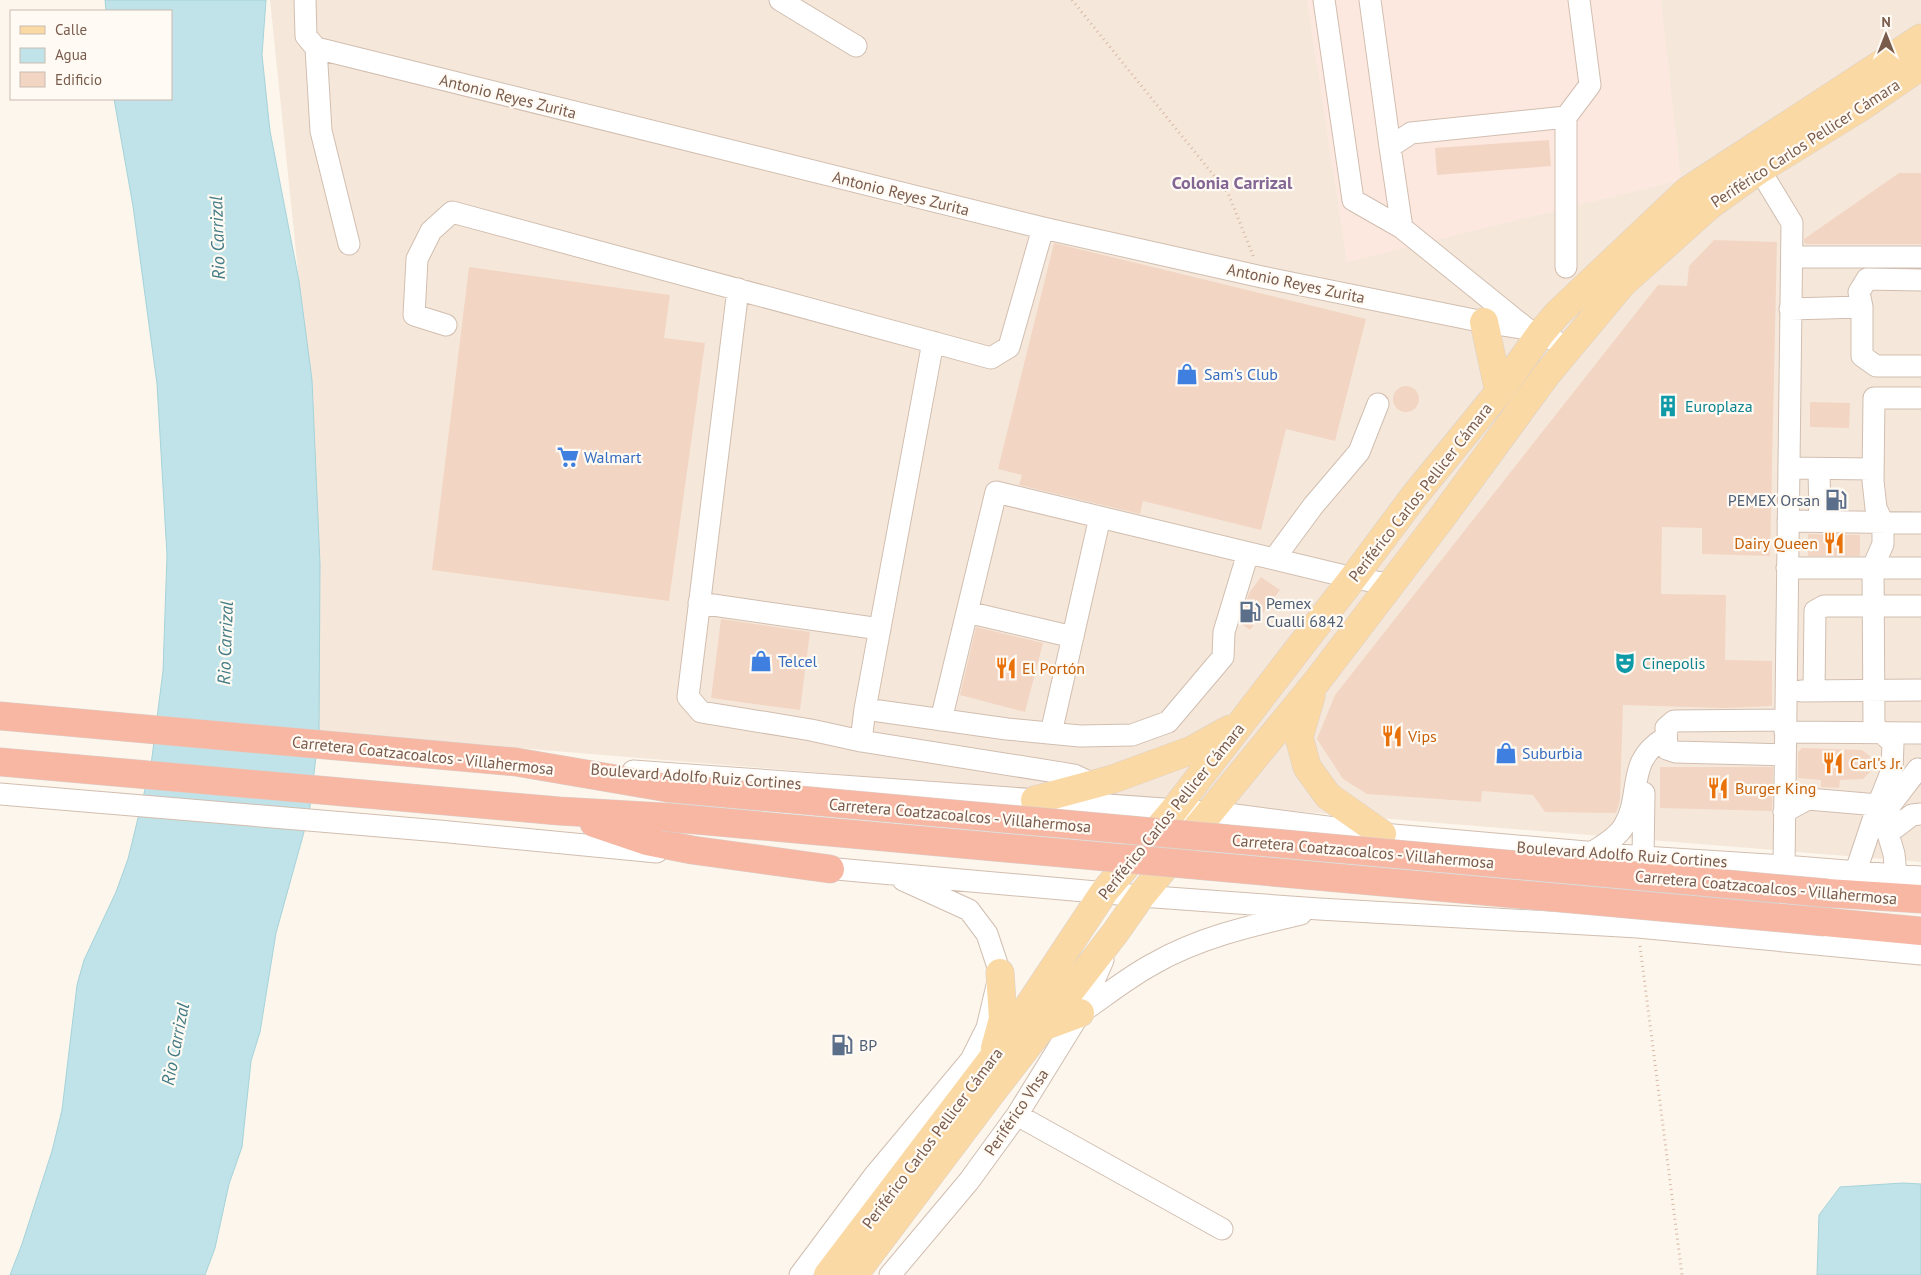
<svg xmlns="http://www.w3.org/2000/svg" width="1921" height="1275" font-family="'PT Sans',sans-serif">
	<rect width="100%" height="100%" fill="#fdf6ec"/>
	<!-- residential -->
	<path fill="#f5e8da" d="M270,0H1921V862L319,732L299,281Z"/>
	<!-- commercial -->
	<path fill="#fde8e0" d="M1307,0H1661L1681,180L1347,262Z"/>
	<!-- water -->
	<path fill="#bfe3e8" stroke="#a5d3da" d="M105,0H266L262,55L270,131L299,281L312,380L320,564L319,732L309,814L276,933L260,1032L251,1061L242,1147L229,1184L215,1248L205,1275H10L22,1244L52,1151L62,1110L77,985L84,960L116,892L128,859L151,765L163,671L167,555L157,384L133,206L114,99H171V11H106Z
		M1903,1183L1921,1184V1275H1817L1819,1215L1840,1187Z"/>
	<!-- building -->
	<path fill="#f3d5c3" d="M1549,140L1551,166L1437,175L1435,148Z
		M1899,173H1921V244H1806L1804,242V239Z
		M1714,240L1777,242L1770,556L1702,554V528L1662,527L1661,594L1726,595L1725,660L1772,661V706L1723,708L1623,705L1620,800L1616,813L1545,812L1533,795L1482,791L1481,802L1367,794L1343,779L1317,739L1335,695L1658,285L1687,286L1689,266Z
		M1054,243L1366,319L1335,441L1286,429L1261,530L1143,501L1140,514L1019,485L1022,475L998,469Z
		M469,267L670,295L664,338L705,343L669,601L432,570Z
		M1393 399a13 13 0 1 1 26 0a13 13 0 1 1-26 0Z
		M1810,402L1850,403L1849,428L1810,427Z
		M1808,534L1860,535V556H1808Z
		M1261,577L1280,590L1250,630L1240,623L1249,593Z
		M721,619L810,632L800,710L711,698Z
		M976,627L1043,643L1025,712L960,695Z
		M1802,748L1862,750L1870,756L1871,771L1863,779L1840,780L1839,788L1821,787V780L1798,778V752Z
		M1660,767H1773L1772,811L1660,808Z"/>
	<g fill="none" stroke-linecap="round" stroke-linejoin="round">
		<!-- minor casing -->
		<g stroke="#d1beb0" stroke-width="23">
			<path id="minor" d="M305,0L306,36L316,48L1043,228L1262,277L1484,322L1527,329L1541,333L1568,348
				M780,0L856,46
				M1324,0L1353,200L1402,228L1527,329
				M1370,0L1390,147
				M316,48L321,131L349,244
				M1752,157L1792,223L1784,866
				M1402,228L1390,147L1411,133L1566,117
				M1792,257H1921
				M1566,267V117L1590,85L1579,0
				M738,289L688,697L701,712L811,730L861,741L1074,775L1093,784
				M1862,307V356L1876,366H1921
				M1790,309L1862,307L1859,292L1867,279L1921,280
				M446,325L414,315L417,259L431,231L452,212L991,358L1009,347L1043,228
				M1789,468L1873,469
				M1819,469L1820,521
				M1788,521L1921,523
				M1274,559L1313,506L1359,452L1378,404
				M1787,568H1921
				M699,603L880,629
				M967,612L1073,637
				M1801,691L1921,690
				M1814,691L1815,611L1824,606H1921
				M865,709L1007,729L1080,736L1132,735L1168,722L1223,657L1224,632L1248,553
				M941,720L996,492L1353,578L1389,584
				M1785,732L1921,733
				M1051,733L1100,517
				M861,741L865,709L933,342
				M1785,755L1676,752L1667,749L1666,728L1674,721L1785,720
				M633,771L1220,813L1382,834L1643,857L1784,866L1921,877
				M0,794L439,831L657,852
				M1784,812L1808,799L1878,805
				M1888,833L1912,815L1921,814
				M1591,853C1602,846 1617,838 1624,826C1643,794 1625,761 1665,738
				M1643,857L1644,793
				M814,867L1141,896L1319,909L1638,927L1921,954
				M1856,871L1878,805L1892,770L1893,743L1874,726L1873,567L1883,544V523L1876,508L1873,481L1874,398H1921
				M1896,875L1894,854L1885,823L1891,804L1918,769
				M1080,1013C1104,997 1127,978 1153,964C1198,938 1250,926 1301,914
				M1017,1115L1222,1229
				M800,1275L874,1176L971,1060L987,1028L1000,973L987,934L969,910L903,880
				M890,1275L969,1181L1017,1115L1080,1013L1103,960"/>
		</g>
		<!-- major casing -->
		<g stroke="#dad1cd" stroke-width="29">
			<path id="major" d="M1484,322L1499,392
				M1311,696L1299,737L1307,767L1328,796L1382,834
				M1035,800L1113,779L1192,750L1230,729
				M1042,1027L1080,1013
				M995,1048L1003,1019L1000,973
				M828,1275L1002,1046L1104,892L1174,810L1353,578L1415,495L1499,392L1541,333L1557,314L1687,191L1921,38
				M854,1275L989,1096L1115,933L1141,896L1314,685L1440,520L1547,374L1623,283L1709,206L1759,170L1861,107L1921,66"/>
		</g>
		<!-- highway casing -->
		<g stroke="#dad1cd" stroke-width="29">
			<path id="highway" d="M0,716L516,762L668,788
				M0,762L559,811L663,817
				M594,823L647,841L692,850L830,869
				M1827,893L1921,899
				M1825,922L1921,931"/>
		</g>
		<!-- path -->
		<path stroke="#d9b8a5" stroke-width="3" stroke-dasharray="1 4" stroke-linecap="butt" d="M1072,0L1228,193L1254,258
			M1640,946L1682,1275"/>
		<!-- minor -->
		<use href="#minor" stroke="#fff" stroke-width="21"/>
		<!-- major -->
		<use href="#major" stroke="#fbd9a5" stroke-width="28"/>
		<!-- highway -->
		<use href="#highway" stroke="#f7b7a3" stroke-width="28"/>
		<!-- highway-bridge casing -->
		<g stroke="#dad1cd" stroke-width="29" stroke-linecap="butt">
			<path id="highway-bridge" d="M668,788L1827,893
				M663,817L1825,922"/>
		</g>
		<!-- highway-bridge -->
		<use href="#highway-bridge" stroke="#f7b7a3" stroke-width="28"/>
	</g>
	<!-- icons -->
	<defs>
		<g id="shop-bare" transform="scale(1.725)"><path d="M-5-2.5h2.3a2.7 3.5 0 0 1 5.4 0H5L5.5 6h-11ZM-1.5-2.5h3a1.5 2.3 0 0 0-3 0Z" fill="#3f7fe0" stroke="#fffaf3" stroke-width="2.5" paint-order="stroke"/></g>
		<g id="building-bare" transform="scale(1.725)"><path d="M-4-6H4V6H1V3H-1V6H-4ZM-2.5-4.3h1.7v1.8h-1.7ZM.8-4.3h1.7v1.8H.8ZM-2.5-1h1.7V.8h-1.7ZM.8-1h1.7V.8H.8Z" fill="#0f9aa8" stroke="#fffaf3" stroke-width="2.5" paint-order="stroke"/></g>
		<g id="supermarket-bare" transform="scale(1.725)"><path d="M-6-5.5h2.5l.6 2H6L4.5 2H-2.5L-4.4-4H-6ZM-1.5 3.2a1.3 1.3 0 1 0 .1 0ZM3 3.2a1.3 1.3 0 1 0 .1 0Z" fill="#3f7fe0" stroke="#fffaf3" stroke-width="2.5" paint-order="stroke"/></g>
		<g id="fuel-bare" transform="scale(1.725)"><path d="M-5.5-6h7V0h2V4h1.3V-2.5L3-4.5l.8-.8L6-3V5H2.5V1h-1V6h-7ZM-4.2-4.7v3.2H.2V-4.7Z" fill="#5c6f8a" stroke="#fffaf3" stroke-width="2.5" paint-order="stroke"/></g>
		<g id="restaurant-bare" transform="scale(1.725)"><path d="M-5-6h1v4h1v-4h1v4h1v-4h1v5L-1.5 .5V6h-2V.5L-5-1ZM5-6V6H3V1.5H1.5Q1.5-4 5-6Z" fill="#e8710a" stroke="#fffaf3" stroke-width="2.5" paint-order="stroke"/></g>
		<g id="theatre-bare" transform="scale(1.725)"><path d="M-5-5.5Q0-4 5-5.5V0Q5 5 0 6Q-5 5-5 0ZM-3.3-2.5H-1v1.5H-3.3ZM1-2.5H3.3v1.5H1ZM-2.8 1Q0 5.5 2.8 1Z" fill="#0f9aa8" stroke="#fffaf3" stroke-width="2.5" paint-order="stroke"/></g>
	</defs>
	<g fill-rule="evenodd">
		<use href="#shop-bare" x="1187" y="374"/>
		<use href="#building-bare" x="1668" y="406"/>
		<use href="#supermarket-bare" x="568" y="457"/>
		<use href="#fuel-bare" x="1836" y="500"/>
		<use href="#restaurant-bare" x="1834" y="543"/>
		<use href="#fuel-bare" x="1250" y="612"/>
		<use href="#shop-bare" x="761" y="661"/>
		<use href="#theatre-bare" x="1625" y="663"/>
		<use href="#restaurant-bare" x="1006" y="668"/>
		<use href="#restaurant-bare" x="1392" y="736"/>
		<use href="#shop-bare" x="1506" y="753"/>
		<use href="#restaurant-bare" x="1833" y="763"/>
		<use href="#restaurant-bare" x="1718" y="788"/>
		<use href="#fuel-bare" x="842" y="1045"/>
	</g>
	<g text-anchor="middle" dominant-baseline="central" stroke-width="4.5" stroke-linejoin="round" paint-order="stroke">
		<!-- street labels -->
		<g font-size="16" fill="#7a5c4d" stroke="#fffaf3">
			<text transform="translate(508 96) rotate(14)">Antonio Reyes Zurita</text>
			<text transform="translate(1805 143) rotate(-33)">Periférico Carlos Pellicer Cámara</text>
			<text transform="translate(901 193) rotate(14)">Antonio Reyes Zurita</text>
			<text transform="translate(1296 283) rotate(12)">Antonio Reyes Zurita</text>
			<text transform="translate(1420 492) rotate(-52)">Periférico Carlos Pellicer Cámara</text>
			<text transform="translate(423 755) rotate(6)">Carretera Coatzacoalcos - Villahermosa</text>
			<text transform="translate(696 776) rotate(4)">Boulevard Adolfo Ruiz Cortines</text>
			<text transform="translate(1171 811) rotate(-51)">Periférico Carlos Pellicer Cámara</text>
			<text transform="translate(960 815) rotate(5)">Carretera Coatzacoalcos - Villahermosa</text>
			<text transform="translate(1363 851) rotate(5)">Carretera Coatzacoalcos - Villahermosa</text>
			<text transform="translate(1622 854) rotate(4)">Boulevard Adolfo Ruiz Cortines</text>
			<text transform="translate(1766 887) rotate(5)">Carretera Coatzacoalcos - Villahermosa</text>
			<text transform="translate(1016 1112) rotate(-56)">Periférico Vhsa</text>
			<text transform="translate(932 1138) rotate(-53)">Periférico Carlos Pellicer Cámara</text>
		</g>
		<!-- shop labels -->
		<g font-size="16" fill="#366cbe" stroke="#fffaf3" text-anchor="start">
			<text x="1204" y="374">Sam's Club</text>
			<text x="584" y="457">Walmart</text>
			<text x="778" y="661">Telcel</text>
			<text x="1522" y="753">Suburbia</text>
		</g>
		<!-- culture labels -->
		<g font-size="16" fill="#0d838f" stroke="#fffaf3" text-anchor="start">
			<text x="1685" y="406">Europlaza</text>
			<text x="1642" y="663">Cinepolis</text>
		</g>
		<!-- service labels -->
		<g font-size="16" fill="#4e5e75" stroke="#fffaf3" text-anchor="start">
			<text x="1820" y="500" text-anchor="end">PEMEX Orsan</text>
			<text x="1266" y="603">Pemex<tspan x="1266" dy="18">Cualli 6842</tspan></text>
			<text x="859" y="1045">BP</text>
		</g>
		<!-- food labels -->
		<g font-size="16" fill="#c56008" stroke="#fffaf3" text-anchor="start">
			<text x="1818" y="543" text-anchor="end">Dairy Queen</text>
			<text x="1022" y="668">El Portón</text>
			<text x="1408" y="736">Vips</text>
			<text x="1850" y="763">Carl's Jr.</text>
			<text x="1735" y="788">Burger King</text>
		</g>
		<!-- neighbourhood labels -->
		<g font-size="18" font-weight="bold" fill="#846695" stroke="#fffaf3">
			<text x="1232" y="182">Colonia Carrizal</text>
		</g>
		<!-- water labels -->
		<g font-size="18" font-style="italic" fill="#437c86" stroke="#fffaf3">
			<text transform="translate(217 238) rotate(-92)">Rio Carrizal</text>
			<text transform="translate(225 643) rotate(-88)">Rio Carrizal</text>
			<text transform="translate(175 1044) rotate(-79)">Rio Carrizal</text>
		</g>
	</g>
	<!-- legend -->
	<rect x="10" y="10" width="162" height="90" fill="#fffaf3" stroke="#cabbb1"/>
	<rect x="20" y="26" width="25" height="8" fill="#fbd9a5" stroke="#cabbb1"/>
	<text x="55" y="35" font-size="15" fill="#7a5c4d">Calle</text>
	<rect x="20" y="48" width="25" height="15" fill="#bfe3e8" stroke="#cabbb1"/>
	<text x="55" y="60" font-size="15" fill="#7a5c4d">Agua</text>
	<rect x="20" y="72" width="25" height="15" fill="#f3d5c3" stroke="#cabbb1"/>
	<text x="55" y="85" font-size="15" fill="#7a5c4d">Edificio</text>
	<!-- north arrow -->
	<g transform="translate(1886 35)" stroke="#fffaf3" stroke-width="4" paint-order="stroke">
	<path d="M0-4L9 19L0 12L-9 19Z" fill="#7a5c4d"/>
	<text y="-8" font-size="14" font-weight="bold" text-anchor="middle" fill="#7a5c4d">N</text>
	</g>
</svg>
